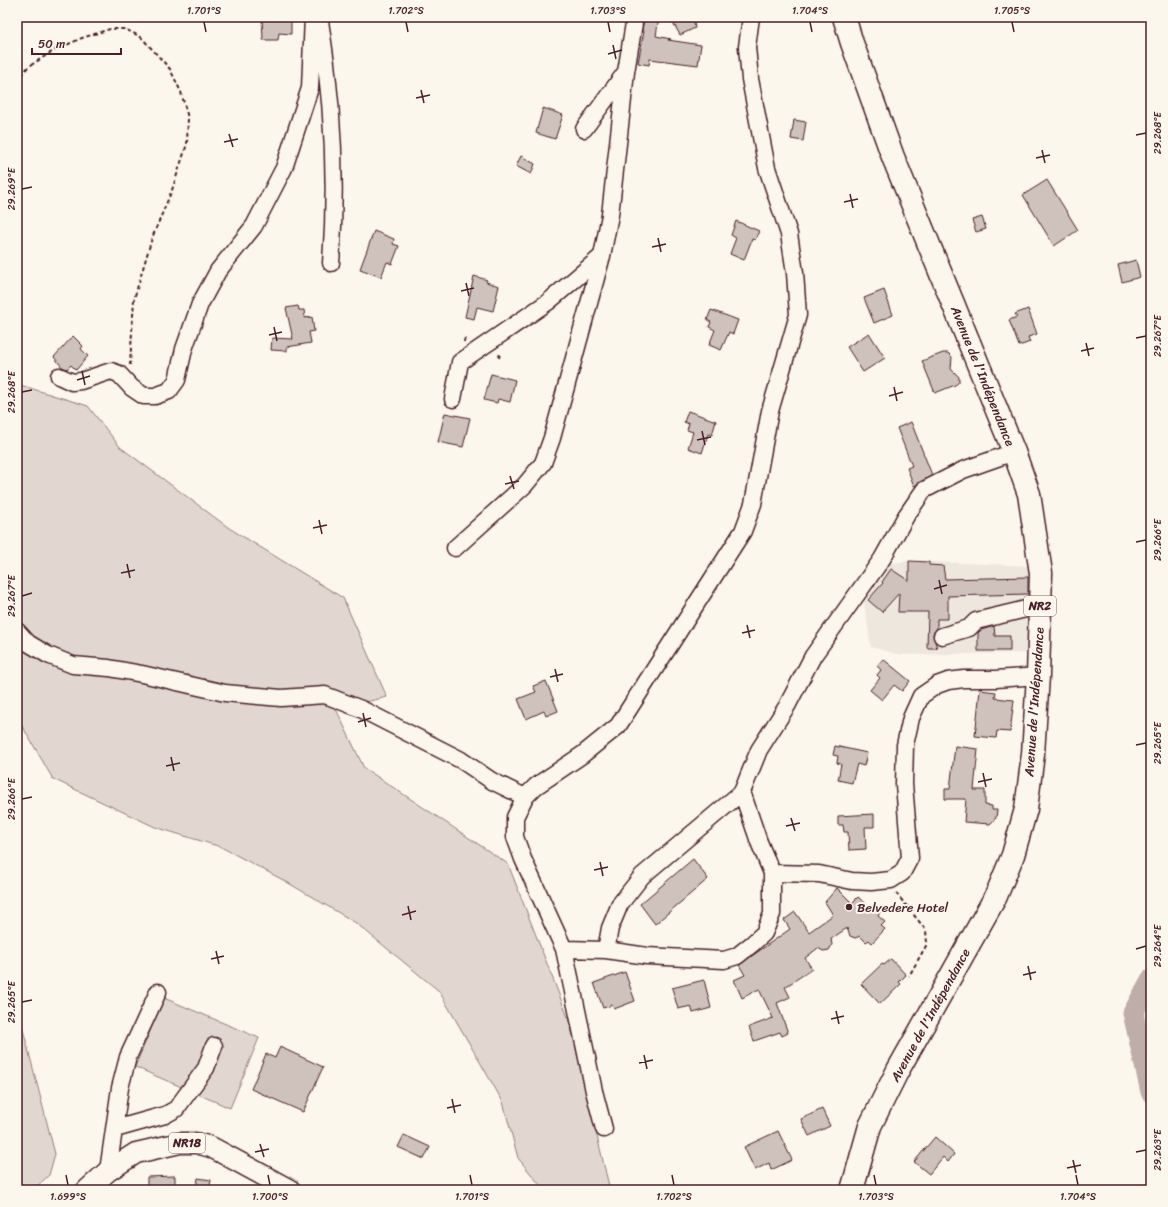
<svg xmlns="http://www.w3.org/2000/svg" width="1168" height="1207" font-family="Sriracha,sans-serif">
	<rect width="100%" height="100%" fill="#fbf7ec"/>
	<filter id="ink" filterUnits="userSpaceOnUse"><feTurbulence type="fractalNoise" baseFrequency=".025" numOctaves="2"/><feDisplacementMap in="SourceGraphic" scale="8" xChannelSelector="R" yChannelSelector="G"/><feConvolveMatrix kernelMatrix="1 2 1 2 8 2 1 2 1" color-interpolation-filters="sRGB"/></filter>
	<g filter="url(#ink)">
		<!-- built -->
		<path fill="#eee7de" d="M909,561L1034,566L1031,653L900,655L871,647L863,596L884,564Z"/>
		<!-- green -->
		<path fill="#e2d7d0" stroke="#967b7e" d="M17,384L88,406L120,447L229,528L343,598L387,697L336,709L364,768L508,864L569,1020L610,1190H544L518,1158L503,1102L439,991L356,923L285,881L221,847L155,827L53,779L17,717Z
			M164,998L259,1038L230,1108L135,1067Z
			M17,1006L55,1154L49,1175L33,1190H17Z"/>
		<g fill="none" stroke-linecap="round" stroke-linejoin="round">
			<!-- river -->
			<path stroke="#bfadaa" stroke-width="21" d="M1151,980L1133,1013L1151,1092"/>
		</g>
		<!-- building -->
		<path fill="#cfc2bc" stroke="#4a1f2b" d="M262,17H291V34L279,33L278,40H263Z
			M644,17H659L656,36L671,39L668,40L701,45L698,65L650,59L649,65L638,63L644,31H642Z
			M670,17H693L695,28L680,35Z
			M543,108L563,115L555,139L536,133Z
			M794,120L806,122L803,141L791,139Z
			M521,156L535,164L531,174L516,166Z
			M1047,180L1078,230L1054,246L1023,195Z
			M982,217L986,229L976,232L972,220Z
			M736,221L759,231L755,240L752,239L744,260L730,254L736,238L731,235Z
			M374,231L394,239L393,244L399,246L392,264L387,262L381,277L360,269Z
			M1136,260L1140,277L1122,282L1118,265Z
			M474,276L487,280L486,282L499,286L493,311L477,307L474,319L465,317Z
			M884,290L893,315L874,323L864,298Z
			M298,306L299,310H304L305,318L312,317L314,331L309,332L311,343L287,347V351L271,350L272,338L293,339L286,308Z
			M1028,309L1037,334L1028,337L1030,342L1019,346L1009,320L1017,317L1015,314Z
			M711,310L738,320L733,334L729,332L721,350L709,345L715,330L709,327L711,322L707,320Z
			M869,333L885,358L863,372L847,347Z
			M73,336L83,346L81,349L88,356L76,370L71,365L67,369L62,367L54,357Z
			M943,353H948L952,357L951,369L959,377V382L955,385L935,393L922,361Z
			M491,374L515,380L510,402L498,399L497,403L484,400Z
			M688,411L716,421L712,435L708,434L702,453L688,448L693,432L687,430L689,424L684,422Z
			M445,413L470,418L463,447L438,442Z
			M911,422L932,475L914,486L907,468L912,466L897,428Z
			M909,561L929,562V565L943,566L945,579L1028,577V594L948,596V619H937V628L933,634L937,648H927L928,612H898L899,593L882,612L868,600L883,583L882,582L891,569L909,581Z
			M994,626L995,636H1010V651H978V633L981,630Z
			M883,659L910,681L902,691L894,685L882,700L870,690L880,678L877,675L881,670L877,666Z
			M546,681L558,711L546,716L544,711L526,719L518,699L536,692L533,686Z
			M980,690L996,692L995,698L1014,700L1010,732L997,731L996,738L975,736Z
			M835,746L867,753L864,766L857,764L852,783L838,780L841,764L837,763L838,756L833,755Z
			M955,746L978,749L974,790H985V805L992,806V810H997L996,818L990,824L964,822L966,799H945V789H950Z
			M874,814V827H865L866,849L849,850L848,832H844L843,825H838V816Z
			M693,859L708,879L655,924L640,904Z
			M837,888L852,903L858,897L869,907L873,905L878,907L880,912L878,916L885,922L881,926L885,929L872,943L869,940L866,942L860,936L855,938L850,936L847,928L831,939L832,945L829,950L823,951L818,948L805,958L812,969L785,987L790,997L777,1003L788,1033L782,1036L780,1032L754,1041L749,1027L773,1018L759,989L742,998L734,980L745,975L739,965L790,929L784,920L795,912L809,932L833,915L825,902Z
			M891,959L906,975L899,982L901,984L880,1004L861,984L882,964L884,965Z
			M625,972L635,1001L614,1009L612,1005L603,1008L594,983Z
			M704,980L711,1008L693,1013L691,1006L678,1009L672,988Z
			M280,1047L323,1067L303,1112L251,1089L266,1054L275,1058Z
			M822,1109L830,1126L809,1136L801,1119Z
			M778,1131L792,1160L771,1170L769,1163L755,1170L744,1147Z
			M404,1135L430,1147L424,1159L398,1147Z
			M935,1137L954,1154L948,1162L943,1157L929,1174L914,1162Z
			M175,1176V1190H147V1177Z
			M198,1178L211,1180L209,1190H196Z"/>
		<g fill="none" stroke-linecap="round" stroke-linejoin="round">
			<!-- minor casing -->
			<g stroke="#4a1f2b" stroke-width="19">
				<path id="minor" d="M320,21C333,101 337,182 331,263
					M584,129L625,73
					M59,376L72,382L81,381L111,371L119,374L132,388L144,396H155L169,391L177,380L184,349L200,304L218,271L254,226L284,168L310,88L313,17
					M453,399L460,362L548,302L602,256
					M455,548L525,485L543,463L552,438L602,256L610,215L626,72L635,17
					M17,631L28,643L48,655L73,665L109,668L142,674L225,693L281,698L325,695L361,709L461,760L492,781L525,797
					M942,636L969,628L976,621L1026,609H1040
					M772,873L819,874L852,881L871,882L891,880L902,873L910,858L904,784L905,745L911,718L921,696L937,685L948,681L964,679H996L1038,676
					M564,949L606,950L647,956L724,960L737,956L752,944L764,933L772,914V873L759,842L742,792
					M606,950L610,928L620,904L642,876L742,792L759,750L787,706L813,656L882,559L906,516L924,490L963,470L1014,452
					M115,1129L165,1115L176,1109L206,1068L214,1046
					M604,1129L594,1091L564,949L523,859L515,837V817L525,797L536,786L582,755L618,726L743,531L753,504L770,411L798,315L795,273L789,234L767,168L750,79L747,47L751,17
					M108,1171L120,1088L128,1057L158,992"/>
			</g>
			<!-- major casing -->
			<g stroke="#4a1f2b" stroke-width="23">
				<path id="major" d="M87,1190L108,1171L136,1153L180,1143H196L211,1147L290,1190"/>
			</g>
			<!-- highway casing -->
			<g stroke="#4a1f2b" stroke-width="25">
				<path id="highway" d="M844,17L852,43L893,157L1014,452L1029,494L1041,573L1038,676L1033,754L1026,809L1013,855L996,896L898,1070L870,1126L852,1190"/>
			</g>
			<!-- path -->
			<path stroke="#4a1f2b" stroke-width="2" stroke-dasharray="4 3" stroke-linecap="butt" d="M17,81L28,67L53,51L82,38L110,29H125L141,37L170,69L181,92L188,118L187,144L172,190L152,238L134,299L130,365
				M464,342L465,337
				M499,358L500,352
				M896,893L926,930L927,944L909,976"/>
			<!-- minor -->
			<use href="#minor" stroke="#fbf7ec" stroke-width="16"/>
			<!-- major -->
			<use href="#major" stroke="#fbf7ec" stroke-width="20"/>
			<!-- highway -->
			<use href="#highway" stroke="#fbf7ec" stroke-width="22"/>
		</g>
	</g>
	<!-- ticks -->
	<path fill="none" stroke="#4a1f2b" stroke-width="1.5" d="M204,22L206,32M406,22L408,32M608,22L610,32M810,22L812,32M1012,22L1014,32M613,45L616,59M608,54L622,50M421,90L424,103M416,98L430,95M229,134L233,147M1136,135L1146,133M224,142L238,139M1042,150L1045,163M1036,158L1050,155M22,189L32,187M850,194L853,208M844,202L858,199M658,238L661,252M652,247L666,244M466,283L469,296M461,291L474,288M274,327L277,341M269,335L282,332M1136,338L1146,336M1086,343L1089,356M1081,351L1094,348M82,371L85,385M77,380L90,376M894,387L897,401M22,392L32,390M889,396L903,392M702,431L705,445M697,440L711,437M510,476L514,489M505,484L519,481M319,520L322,534M313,528L327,525M1136,542L1146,540M127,564L130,578M121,573L135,570M939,580L942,594M934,589L947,585M22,596L32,593M747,625L750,638M742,633L755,630M555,669L558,682M550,677L563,674M363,713L366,727M358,722L371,718M1136,745L1146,743M171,757L174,771M166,766L180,763M983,773L986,787M978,782L992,779M22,799L32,797M791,818L795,831M786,826L800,823M600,862L603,876M594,870L608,867M408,906L411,920M402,915L416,911M1136,949L1146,946M216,951L219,964M211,959L224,956M1028,966L1031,980M1023,975L1036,972M22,1002L32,1000M836,1011L839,1024M831,1019L844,1016M644,1055L647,1069M639,1063L653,1060M452,1099L455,1113M447,1108L461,1105M260,1144L264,1157M255,1152L269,1149M1136,1152L1146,1150M1073,1160L1076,1173M1067,1168L1081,1165M66,1175L68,1185M268,1175L270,1185M470,1175L472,1185M672,1175L674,1185M874,1175L876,1185M1076,1175L1078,1185"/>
	<!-- markers -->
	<circle fill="#4a1f2b" stroke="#fbf7ec" stroke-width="1.5" cx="849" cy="907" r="4"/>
	<g text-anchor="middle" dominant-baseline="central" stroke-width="4" stroke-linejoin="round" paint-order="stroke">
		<!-- shield labels -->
		<g fill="#fbf7ec" stroke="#7f6065" stroke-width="1">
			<rect x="1024" y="596" width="32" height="20" rx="3"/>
			<rect x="169" y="1133" width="36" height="20" rx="3"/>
		</g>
		<g font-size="12" font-weight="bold" fill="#4a1f2b">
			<text x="1040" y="606">NR2</text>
			<text x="187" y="1143">NR18</text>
		</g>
		<!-- street labels -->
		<g font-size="13" fill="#4a1f2b" stroke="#fbf7ec">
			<text transform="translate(983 376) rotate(68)">Avenue de l'Indépendance</text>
			<text transform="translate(1034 702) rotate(-86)">Avenue de l'Indépendance</text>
			<text transform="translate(930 1015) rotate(-61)">Avenue de l'Indépendance</text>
		</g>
		<!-- poi labels -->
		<g font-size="13" fill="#4a1f2b" stroke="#fbf7ec" text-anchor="start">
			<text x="857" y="907">Belvedere Hotel</text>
		</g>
	</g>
	<!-- margin -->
	<rect width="1168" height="1207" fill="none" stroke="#fbf7ec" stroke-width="44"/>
	<!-- scale -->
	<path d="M32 48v6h89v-6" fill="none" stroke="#4a1f2b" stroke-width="2"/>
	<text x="38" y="48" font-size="12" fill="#4a1f2b" stroke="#fbf7ec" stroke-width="3" paint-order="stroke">50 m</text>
	<rect x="22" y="22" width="1124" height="1163" fill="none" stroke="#4a1f2b" stroke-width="1.5"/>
	<g font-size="10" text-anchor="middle" fill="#4a1f2b">
		<text x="204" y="14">1.701°S</text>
		<text x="406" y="14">1.702°S</text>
		<text x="608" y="14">1.703°S</text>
		<text x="810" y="14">1.704°S</text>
		<text x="1012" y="14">1.705°S</text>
		<text transform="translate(1157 133) rotate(-90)" y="4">29.268°E</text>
		<text transform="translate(11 189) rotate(-90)" y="4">29.269°E</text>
		<text transform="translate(1157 336) rotate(-90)" y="4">29.267°E</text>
		<text transform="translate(11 392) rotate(-90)" y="4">29.268°E</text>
		<text transform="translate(1157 540) rotate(-90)" y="4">29.266°E</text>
		<text transform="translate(11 596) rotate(-90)" y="4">29.267°E</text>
		<text transform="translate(1157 743) rotate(-90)" y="4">29.265°E</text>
		<text transform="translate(11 799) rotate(-90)" y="4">29.266°E</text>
		<text transform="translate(1157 946) rotate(-90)" y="4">29.264°E</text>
		<text transform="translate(11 1002) rotate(-90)" y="4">29.265°E</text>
		<text transform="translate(1157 1150) rotate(-90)" y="4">29.263°E</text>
		<text x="68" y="1200">1.699°S</text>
		<text x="270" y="1200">1.700°S</text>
		<text x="472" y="1200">1.701°S</text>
		<text x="674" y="1200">1.702°S</text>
		<text x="876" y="1200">1.703°S</text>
		<text x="1078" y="1200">1.704°S</text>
	</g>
</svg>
